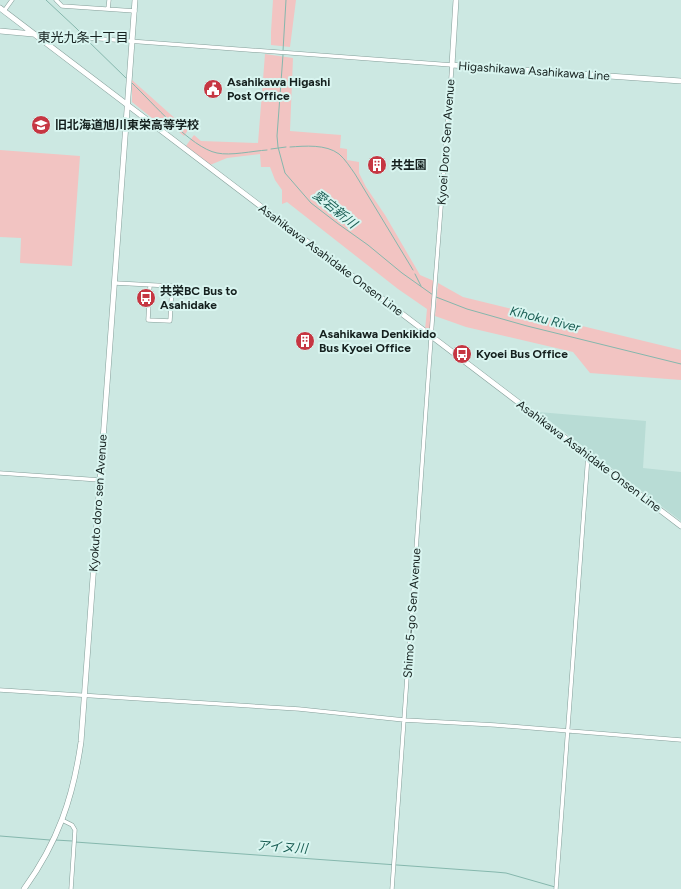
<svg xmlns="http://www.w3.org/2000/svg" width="681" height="889" font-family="Figtree,'Noto Sans JP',sans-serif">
	<rect width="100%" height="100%" fill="#cce8e2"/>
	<!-- built -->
	<path fill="#b8dcd5" d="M538,412L646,421L643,468L681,472V521Z"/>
	<!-- green -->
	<path fill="#f2c4c2" d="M273,0H296L290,47L271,45V32Z
		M265,54L293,58L290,131L341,135L340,148L347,149V160L359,162V173L366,187L385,215L420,275L434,281L430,333L425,330L427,309L398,289L287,202L282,204V190L275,180L270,167H261L260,154L227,158L210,165L186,146L188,143L194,135L201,141L258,143Z
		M132,80L188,130L184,136L166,121L162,126L132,102Z
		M0,150L80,156L72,266L20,263L21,238L0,237Z
		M438,283L463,297L681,350V380L590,373L573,352L466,327L435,316Z"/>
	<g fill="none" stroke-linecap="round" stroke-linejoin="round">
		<!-- stream -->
		<path stroke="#85b7ad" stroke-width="1" d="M46,0L76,28L84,36
			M87,40L126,78
			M283,51L286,0
			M283,55L277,136L278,147L285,173L311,203L337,223L368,245L402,273L433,295
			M132,83C152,102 191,148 217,153C231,156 252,151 267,150
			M290,147C305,146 326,144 339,154C345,159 350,167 355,174L413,270
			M271,149L286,147
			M415,274L421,286
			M436,297L467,309L527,326L681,364
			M0,836L50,840
			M55,840L72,841
			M75,842L495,872L506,873L555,887"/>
		<!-- street casing -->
		<g stroke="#849e99" stroke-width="4.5">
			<path id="street" d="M56,0L62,6L135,11
				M108,9L109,0
				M4,11L12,0
				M35,34L452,65L433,310L392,889
				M115,283L172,286L170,321L148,320L150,285
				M0,473L100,480
				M0,690L299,709L404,720L495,725L681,740
				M62,820L72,825L75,830L71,889
				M556,889L588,455"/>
		</g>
		<!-- secondary casing -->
		<g stroke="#849e99" stroke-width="6">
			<path id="secondary" d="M456,0L452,65L681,81
				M0,8L681,526
				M0,31L33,34
				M24,889C58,842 73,798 81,742L135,0"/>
		</g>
		<!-- street -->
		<use href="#street" stroke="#fff" stroke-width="3.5"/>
		<!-- secondary -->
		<use href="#secondary" stroke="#fff" stroke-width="5"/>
	</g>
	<!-- icons -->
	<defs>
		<g id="civic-disc" transform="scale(1)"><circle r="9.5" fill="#c63642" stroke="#d9f5f0"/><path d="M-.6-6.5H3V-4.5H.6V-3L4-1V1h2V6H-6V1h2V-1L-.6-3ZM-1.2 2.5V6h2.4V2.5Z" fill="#fff"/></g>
		<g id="school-disc" transform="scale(1)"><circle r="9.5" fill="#c63642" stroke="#d9f5f0"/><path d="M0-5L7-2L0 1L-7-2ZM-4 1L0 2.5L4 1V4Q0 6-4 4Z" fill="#fff"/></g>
		<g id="building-disc" transform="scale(1)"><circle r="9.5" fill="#c63642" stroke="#d9f5f0"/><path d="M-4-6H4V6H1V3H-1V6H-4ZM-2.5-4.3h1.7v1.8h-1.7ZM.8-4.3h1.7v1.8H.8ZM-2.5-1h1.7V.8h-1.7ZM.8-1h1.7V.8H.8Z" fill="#fff"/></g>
		<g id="bus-disc" transform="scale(1)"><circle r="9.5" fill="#c63642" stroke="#d9f5f0"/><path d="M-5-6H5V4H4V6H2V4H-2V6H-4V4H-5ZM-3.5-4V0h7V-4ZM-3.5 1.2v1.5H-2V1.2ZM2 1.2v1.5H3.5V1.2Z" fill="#fff"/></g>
	</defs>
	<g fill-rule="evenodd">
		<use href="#civic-disc" x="213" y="89"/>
		<use href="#school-disc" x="41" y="125"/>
		<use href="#building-disc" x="377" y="165"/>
		<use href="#bus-disc" x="146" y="298"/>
		<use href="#building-disc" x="305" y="341"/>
		<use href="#bus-disc" x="462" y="354"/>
	</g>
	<g text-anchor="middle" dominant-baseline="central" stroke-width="4" stroke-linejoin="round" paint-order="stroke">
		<!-- street labels -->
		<g font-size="12" fill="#15201e" stroke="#d9f5f0">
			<text transform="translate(534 71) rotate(4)">Higashikawa Asahikawa Line</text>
			<text transform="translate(446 142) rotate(-86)">Kyoei Doro Sen Avenue</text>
			<text transform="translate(331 260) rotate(37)">Asahikawa Asahidake Onsen Line</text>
			<text transform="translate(589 456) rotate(37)">Asahikawa Asahidake Onsen Line</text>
			<text transform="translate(98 503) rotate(-86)">Kyokuto doro sen Avenue</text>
			<text transform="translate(412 613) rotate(-86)">Shimo 5-go Sen Avenue</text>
		</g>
		<!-- poi labels -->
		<g font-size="12" font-weight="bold" fill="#15201e" stroke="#d9f5f0" text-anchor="start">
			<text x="227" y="82">Asahikawa Higashi<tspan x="227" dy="14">Post Office</tspan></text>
			<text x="55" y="125">旧北海道旭川東栄高等学校</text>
			<text x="391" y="165">共生園</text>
			<text x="160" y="291">共栄BC Bus to<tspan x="160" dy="14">Asahidake</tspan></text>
			<text x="319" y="334">Asahikawa Denkikido<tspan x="319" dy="14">Bus Kyoei Office</tspan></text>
			<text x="476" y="354">Kyoei Bus Office</text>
		</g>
		<!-- neighbourhood labels -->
		<g font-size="13" fill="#15201e" stroke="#d9f5f0">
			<text x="83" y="37">東光九条十丁目</text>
		</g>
		<!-- water labels -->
		<g font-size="13" font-style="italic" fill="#1b5e54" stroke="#d9f5f0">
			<text transform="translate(335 209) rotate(39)">愛宕新川</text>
			<text transform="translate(545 319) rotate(14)">Kihoku River</text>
			<text transform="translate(282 847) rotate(4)">アイヌ川</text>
		</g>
	</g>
</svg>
